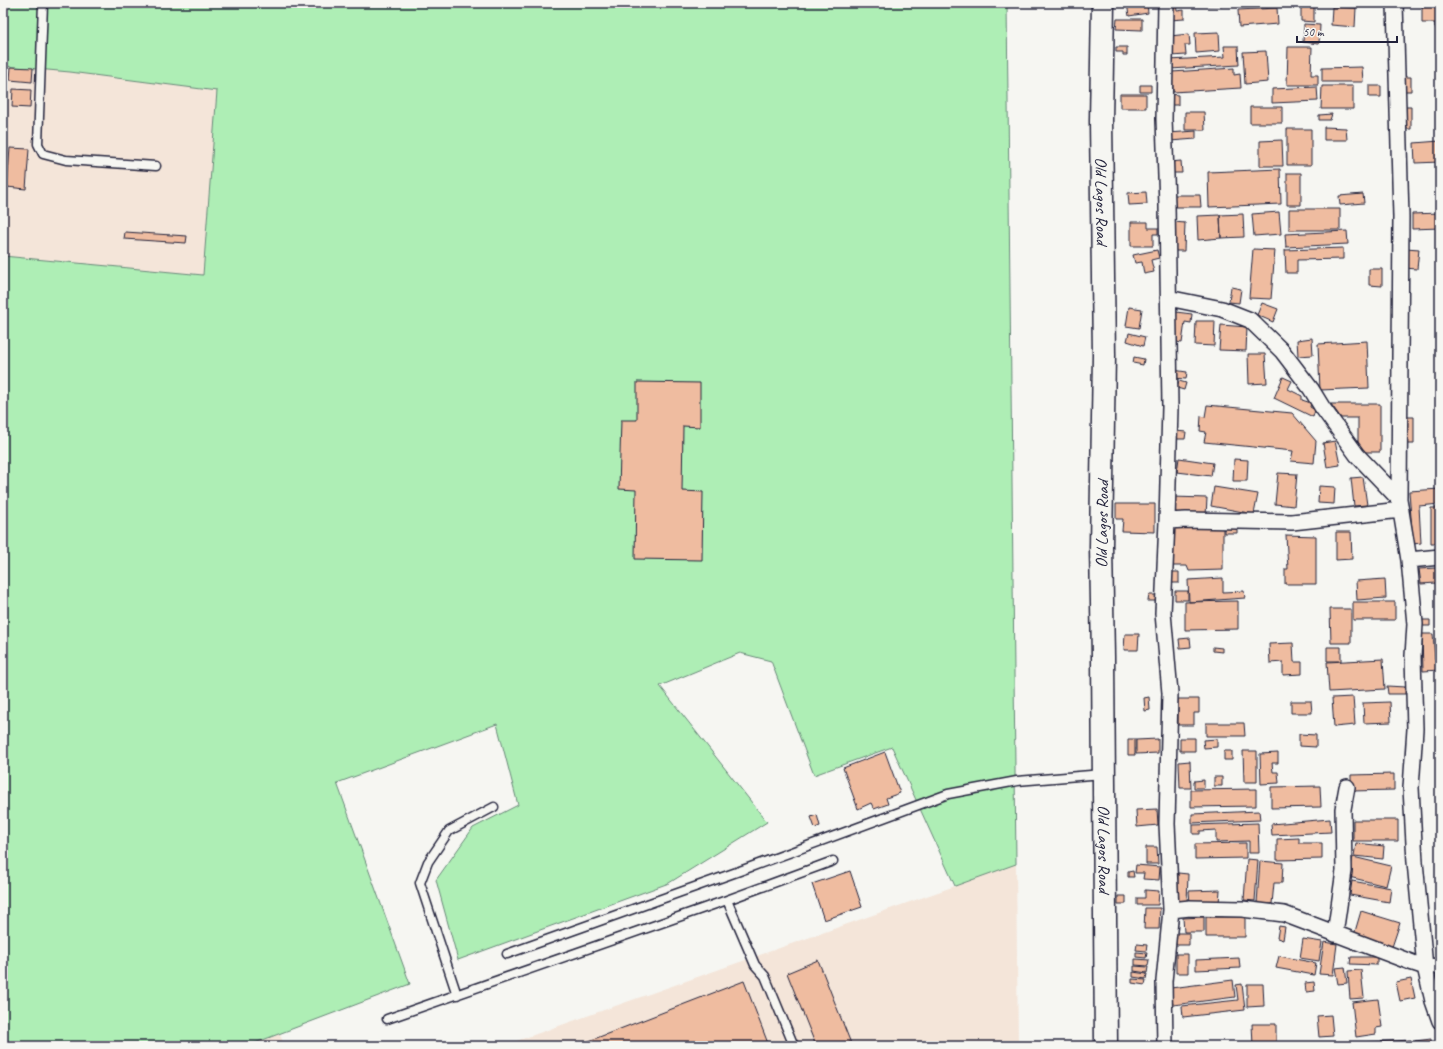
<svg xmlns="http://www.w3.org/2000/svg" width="1443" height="1049" font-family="Caveat,sans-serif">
	<rect width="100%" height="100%" fill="#f6f6f2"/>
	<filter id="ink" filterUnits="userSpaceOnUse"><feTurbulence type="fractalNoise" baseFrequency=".025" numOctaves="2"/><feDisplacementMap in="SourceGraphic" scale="8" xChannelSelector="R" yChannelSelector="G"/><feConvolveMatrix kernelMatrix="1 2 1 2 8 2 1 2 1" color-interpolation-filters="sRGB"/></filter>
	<g filter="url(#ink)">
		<!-- built -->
		<path fill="#f4e5d9" d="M3,66L70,72L217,91L203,275L3,256Z
			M1016,864L1018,1046H502L955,886Z
			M280,1034L284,1046H247Z"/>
		<!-- green -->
		<path fill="#aeeeb5" stroke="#688878" d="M3,3H1007L1016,864L955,886L892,747L814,775L771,661L740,653L660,686L767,822L669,883L458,960L436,880L473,828L518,805L497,724L337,783L410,984L247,1046H3V256L203,275L217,91L70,72L3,66Z"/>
		<!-- building -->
		<path fill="#efbca0" stroke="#22223b" d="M1127,3H1147L1148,13L1129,16Z
			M1169,3H1176L1177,11L1184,10V19L1170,20Z
			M1195,3H1227V5L1195,6Z
			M1301,3H1314V22L1301,21Z
			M1440,6V28H1435V23H1422V7Z
			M1332,7L1356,8L1355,27L1331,25Z
			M1277,8L1278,24L1239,27L1238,10Z
			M1117,19H1142V30L1116,29Z
			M1304,24L1320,25L1319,44L1303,42Z
			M1219,32L1220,51L1196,53L1195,33Z
			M1189,34L1190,45H1185L1186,55L1171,56L1170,36Z
			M1224,46H1238L1239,65L1170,69L1169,60L1225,57Z
			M1116,47H1127V55H1123V52H1116Z
			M1288,47H1312L1311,75H1318V85H1287Z
			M1266,51L1268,82L1245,84L1243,52Z
			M11,67L33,68L32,82L10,80Z
			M1362,67L1363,82H1322V68Z
			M1234,68V75L1240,74L1241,88L1173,92L1172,72Z
			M1401,77H1411V91H1402Z
			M1140,85H1151V92H1140Z
			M1322,86H1353V109H1321Z
			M1369,86H1381V97H1369Z
			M1317,87L1318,101L1272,103V89Z
			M13,89L31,90L30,108L12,107Z
			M1120,94H1146V108H1120Z
			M1168,94L1178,95V105H1168Z
			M1250,107H1282V123H1250Z
			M1402,107H1411V129H1402Z
			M1185,112H1204L1205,130H1185Z
			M1332,114L1330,120H1319V115Z
			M1324,127L1346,128L1347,140H1324Z
			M1287,129H1311V165H1287Z
			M1196,131V139L1170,141L1169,133Z
			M1282,140L1283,166H1260V141Z
			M1440,141V162L1415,163L1414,143Z
			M10,148L29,149L26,189L7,187Z
			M1181,161L1182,173H1171L1170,162Z
			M1280,169L1281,204L1209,207L1208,172Z
			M1287,173H1301V205H1287Z
			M1146,192L1147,204L1129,205L1128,193Z
			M1363,194L1364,203L1340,205L1339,196Z
			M1174,195H1200L1201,207H1174Z
			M1289,209H1340V230H1289Z
			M1279,212L1281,234L1254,236L1252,214Z
			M1440,213V228L1412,229V214Z
			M1243,214L1244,237L1221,238L1220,215Z
			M1220,215L1221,238L1198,240L1197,216Z
			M1131,222H1148V228H1158V234H1153V246H1131Z
			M1174,222L1185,223L1184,251H1174Z
			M1347,231L1348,244L1286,247L1285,234Z
			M125,232L187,236L186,243L124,239Z
			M1343,248V259L1297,260V273H1286L1285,250Z
			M1406,248L1419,249L1417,269L1404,268Z
			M1253,249L1275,250L1271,299L1249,298Z
			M1157,250L1159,258L1151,260L1154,272L1144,274L1142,262L1135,263L1133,255Z
			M1369,269H1382V286L1369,285Z
			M1231,287L1241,289L1239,303L1229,302Z
			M1262,303L1278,309L1273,322L1257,315Z
			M1129,307L1142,309L1139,328L1126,326Z
			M1176,312L1192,314L1191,323L1185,322L1182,343L1171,341Z
			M1196,321H1215L1214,346L1195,345Z
			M1221,325L1247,327L1246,351L1219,350Z
			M1438,328H1440V345H1438Z
			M1129,333L1145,337L1143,346L1127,341Z
			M1312,338L1313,355L1298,356L1297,340Z
			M1367,341L1369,388L1320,390L1318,344Z
			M1248,354H1265L1267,383L1249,384Z
			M1134,357L1144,359L1143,365L1133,363Z
			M1173,370L1187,372L1186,379L1173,378Z
			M1283,377L1292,381L1288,389L1302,396V400L1311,403L1310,407L1315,410L1313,417L1274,398Z
			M1179,381L1186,383L1184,390L1177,388Z
			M637,382L700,383V427L683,426L682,491L703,492L702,560L635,559L636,490L619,489L621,420H637Z
			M1331,404H1380V452H1358V418H1341Z
			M1207,405L1292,413L1316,441L1314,463L1291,461L1293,451L1204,442L1206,432L1200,431L1201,416L1205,417Z
			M1405,417H1414V444H1405Z
			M1176,431L1186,432L1185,439H1175Z
			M1335,441L1340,465L1327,467L1323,443Z
			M1179,458L1213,463L1211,476L1177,472Z
			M1234,459L1248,460L1247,481H1233Z
			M1278,473L1297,474L1294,506L1275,504Z
			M1363,477L1367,505L1354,506L1351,478Z
			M1319,486L1335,487L1334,504L1318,503Z
			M1214,487L1258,494L1254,514L1211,506Z
			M1440,489V504L1419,506L1421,543L1413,544L1409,491Z
			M1172,497L1207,498L1206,516L1172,513Z
			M1116,504H1155V532L1122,531L1123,519H1116Z
			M1431,508H1440V543H1431Z
			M1223,523V570L1189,571L1187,566H1172L1171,524Z
			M1237,524V533H1224V525Z
			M1336,532H1351L1352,559L1336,560Z
			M1286,535L1316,536V584H1285V569H1288Z
			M1436,568L1437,573H1440V589H1437L1436,583L1421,584L1419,569Z
			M1170,572H1179V583H1169Z
			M1223,578V592L1244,591L1245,598L1189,602L1188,580Z
			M1385,579L1386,598L1357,600L1356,581Z
			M1175,591H1188V600H1175Z
			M1149,595H1156L1157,601H1148Z
			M1238,601V629L1185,630V602Z
			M1353,602H1395V620H1353Z
			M1330,609H1351V643H1331Z
			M1418,620H1430V626H1419Z
			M1125,634H1139L1138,650H1124Z
			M1422,634H1433L1435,659H1440V670L1423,671Z
			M1438,634H1440V658H1438Z
			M1190,638L1191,647L1180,648L1179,639Z
			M1293,643L1294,662H1302V674L1283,675V662L1270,663L1269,644Z
			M1213,647L1222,648V652L1213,651Z
			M1327,647H1341V661H1327Z
			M1383,659L1385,689L1329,692L1327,662Z
			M1387,686L1405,687V694H1388Z
			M1149,697L1150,710L1145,711L1144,698Z
			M1353,697L1355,725L1334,727L1332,698Z
			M1178,699H1199V713H1194V725H1178Z
			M1291,701H1311L1312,713H1291Z
			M1390,702L1391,722L1364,723L1363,703Z
			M1206,723H1244L1245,736H1206Z
			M1299,734L1316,735V747L1299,746Z
			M1180,738H1195V751H1180Z
			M1128,739H1135V755H1128Z
			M1158,739V753L1136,754V740Z
			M1217,739V747L1204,748L1203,740Z
			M1224,751H1232V760H1224Z
			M1243,751H1257V782H1244Z
			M885,752L900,793L886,798L888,804L874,809L871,803L858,809L843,768Z
			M1278,753V763H1272L1273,772H1278L1279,783L1261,784L1260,754Z
			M1439,758H1440V780H1438Z
			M1190,761L1191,788H1180L1179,762Z
			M1394,774V790L1351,791V775Z
			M1214,777H1222V786H1214Z
			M1204,780V788H1194V781Z
			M1320,786L1321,807L1271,808V787Z
			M1256,789V806L1191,807V790Z
			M1157,809L1158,825L1137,827L1136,810Z
			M1259,811L1260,820L1192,823V814Z
			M817,815L820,826L815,828L811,817Z
			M1330,819L1331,832L1272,835L1271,824Z
			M1353,820H1398V841H1353Z
			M1258,823L1259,853H1249V841L1216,842V830L1200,831V834H1193V825Z
			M1299,838V843H1322V859L1277,860V839Z
			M1246,843V858L1195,859V844Z
			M1356,843L1384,846L1383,859L1354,856Z
			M1146,847H1157L1158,864H1146Z
			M1353,857L1391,866L1386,886L1349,877Z
			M1247,859L1258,860L1255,901L1244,900Z
			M1260,861L1283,863L1282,883H1274L1272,904L1257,903Z
			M1136,865L1160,867L1159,880L1143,879L1144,873H1135Z
			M850,871L862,907L824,920L812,884Z
			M1133,871L1134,877H1128V872Z
			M1178,873L1188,874L1187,903H1177Z
			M1352,881L1391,888L1389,902L1350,895Z
			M1145,890L1159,891L1158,905H1137V898H1145Z
			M1220,890L1219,903H1190L1189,891Z
			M1118,896H1126V904H1118Z
			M1145,908H1160L1159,929H1144Z
			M1361,911L1400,923L1392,947L1354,935Z
			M1204,917V932H1184L1183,918Z
			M1206,917H1245V937H1206Z
			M1279,926L1285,927L1283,940L1277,938Z
			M1176,933H1189V945H1176Z
			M1303,939L1322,942L1319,961L1300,958Z
			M1324,942L1337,944L1333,975L1319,974Z
			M1435,943H1440V956H1436Z
			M1137,944L1147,945L1146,951L1136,950Z
			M1136,952L1147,953L1146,958L1136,957Z
			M1176,954H1188V973H1176Z
			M1279,956L1316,963L1314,975L1276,968Z
			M1351,957H1377V965L1350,964Z
			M1239,958L1240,968L1196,970V960Z
			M1135,959L1149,960L1148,966L1135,965Z
			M818,960L852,1046H816L787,973Z
			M1134,966L1148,967L1147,973L1134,971Z
			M1345,967L1347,983L1338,984L1335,968Z
			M1361,970L1364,998L1350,999L1348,971Z
			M1133,972L1147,974L1146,979L1133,977Z
			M1132,979L1146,980L1145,985L1132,983Z
			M1411,979L1415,998L1400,1001L1396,982Z
			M1233,980L1235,997L1173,1005L1171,988Z
			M744,981L769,1046H576Z
			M1314,982L1315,991L1306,992L1305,983Z
			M1242,984L1245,1010L1183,1017L1182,1006L1238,1000L1236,985Z
			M1247,984H1263L1264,1006L1247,1007Z
			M1378,999L1382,1027L1376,1028V1034L1356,1037L1352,1002Z
			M1331,1015L1333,1036L1319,1037L1317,1016Z
			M1252,1024H1276V1046H1253Z
			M1431,1039V1046H1415V1041Z
			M1411,1040V1046H1357V1043Z"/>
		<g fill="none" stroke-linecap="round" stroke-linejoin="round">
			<!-- service casing -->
			<g stroke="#22223b" stroke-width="11">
				<path id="service" d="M43,3L38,144L43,154L66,160L156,166
					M727,900L833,861
					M507,954L748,868L948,794L1017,781L1103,774
					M457,995L420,883L428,862L449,831L494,807
					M387,1019L727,900L755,965L765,976L794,1046"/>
			</g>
			<!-- minor casing -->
			<g stroke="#22223b" stroke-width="18">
				<path id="minor" d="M1395,3L1401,217L1399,499L1409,560L1415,624L1413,656L1415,729L1411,788L1415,862L1425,967L1433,1001L1440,1021
					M1168,298L1222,309L1250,320L1282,351L1311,389L1322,407L1357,455L1399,499
					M1167,521L1186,520L1292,522L1401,510
					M1409,560L1440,557
					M1171,910L1190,908L1242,909L1284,914L1413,963L1425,967L1440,966
					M1335,934L1344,871L1343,809L1347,787
					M1165,1046L1164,981L1171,910L1167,824L1170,693L1163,613L1167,521L1170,407L1167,205L1164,119L1166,3"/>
			</g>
			<!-- primary casing -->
			<g stroke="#22223b" stroke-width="25">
				<g id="primary">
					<path id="s1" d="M1103,3L1101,121L1104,355L1101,547L1103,657L1106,1046"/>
				</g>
			</g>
			<!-- service -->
			<use href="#service" stroke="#f6f6f2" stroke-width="8"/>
			<!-- minor -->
			<use href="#minor" stroke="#f6f6f2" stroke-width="15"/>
			<!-- primary -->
			<use href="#primary" stroke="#f6f6f2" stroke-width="22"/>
		</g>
	</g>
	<g text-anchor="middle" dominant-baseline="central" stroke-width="3.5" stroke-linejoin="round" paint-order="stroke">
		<!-- street labels -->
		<g font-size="17" fill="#22223b" stroke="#f6f6f2">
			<text stroke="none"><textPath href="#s1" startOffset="198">Old Lagos Road</textPath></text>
			<text transform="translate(1102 524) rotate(-89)">Old Lagos Road</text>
			<text stroke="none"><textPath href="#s1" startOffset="846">Old Lagos Road</textPath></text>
		</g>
	</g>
	<!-- margin -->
	<rect width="1443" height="1049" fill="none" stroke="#f6f6f2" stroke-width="16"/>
	<rect x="8" y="8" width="1427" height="1033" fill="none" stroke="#22223b" stroke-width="1.5" filter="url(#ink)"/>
	<!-- scale -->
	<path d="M1297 36v6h100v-6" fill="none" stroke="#22223b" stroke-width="2"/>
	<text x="1303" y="36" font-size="12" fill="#22223b" stroke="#f6f6f2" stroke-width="3" paint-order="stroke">50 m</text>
</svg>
